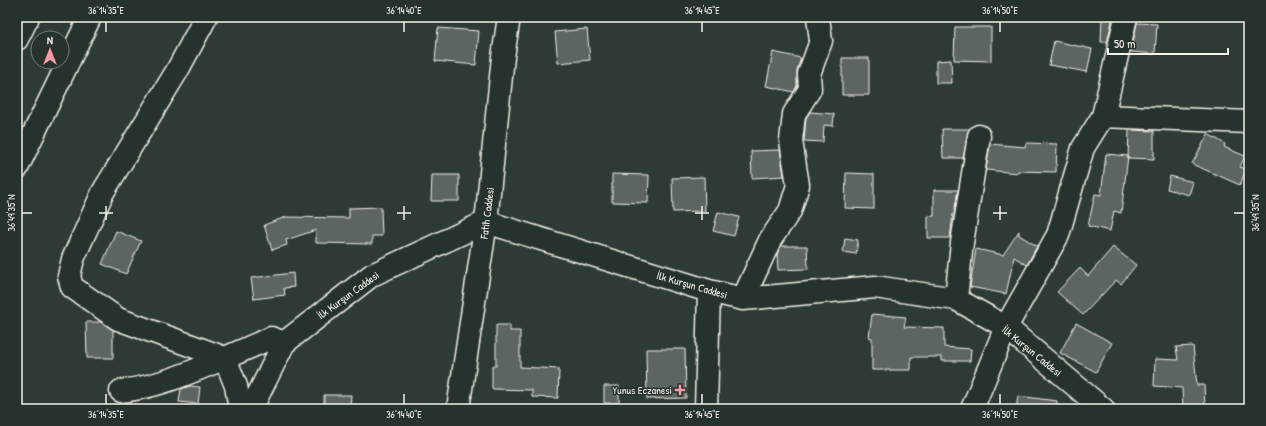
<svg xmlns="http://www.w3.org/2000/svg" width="1266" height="426" font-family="'Patrick Hand',sans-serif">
	<rect width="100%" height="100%" fill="#2e3b34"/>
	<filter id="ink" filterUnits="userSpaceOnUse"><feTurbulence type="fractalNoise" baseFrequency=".025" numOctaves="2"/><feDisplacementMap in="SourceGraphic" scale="8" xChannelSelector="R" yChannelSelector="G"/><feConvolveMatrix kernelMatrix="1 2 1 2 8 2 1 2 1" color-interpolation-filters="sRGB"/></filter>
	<g filter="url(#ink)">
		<!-- building -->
		<path fill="#5c655e" stroke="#f4f1e8" d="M1102,17H1113L1107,42H1101Z
			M1137,23L1157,24L1155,54L1131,52Z
			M955,27H991V61L954,60Z
			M438,28L479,31L476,65L435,61Z
			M587,29L590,60L558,63L555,32Z
			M1054,41L1092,49L1087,72L1049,65Z
			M773,52L801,58L797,70V86L794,92L766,86Z
			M842,58H869V95H842Z
			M951,60L952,83H936V61Z
			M810,112L834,114L833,126L824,125L823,142L804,141L806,118Z
			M942,129H969L963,158H943Z
			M1129,130L1154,131V159L1128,158Z
			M1208,134L1225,144L1224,147L1245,156L1240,167L1246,169L1240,185L1192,164Z
			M1026,143L1057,144L1056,172L1018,171V173L986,170L990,144L1025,147Z
			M780,150L784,176L752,178L751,151Z
			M1106,154L1128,156L1121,213L1114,211L1110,231L1088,226L1095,194L1101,195Z
			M846,173L874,174V209L845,208Z
			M612,174L649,175L648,203L612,202Z
			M432,175H459V201H431Z
			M1170,176L1193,182L1189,195L1167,189Z
			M704,177L705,211L673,212L672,178Z
			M934,190H958L954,214H953L950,238H928V216H934Z
			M381,207L382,236H372V244L316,243V230L286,240L287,245L272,250L264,225L286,217L349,218V208Z
			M718,212L739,217L734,236L713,231Z
			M116,231L141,241L126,274L102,264Z
			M1019,231V235L1037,246L1027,265L1014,257L1006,294L970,287L976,249L1003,255Z
			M845,238L858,240L856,254L843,252Z
			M781,246H807L808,269L778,270L777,254Z
			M1113,247L1136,265L1121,284L1116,280L1083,315L1057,292L1080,268L1088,276Z
			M293,273L294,287L284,288L285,295L254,299L251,278Z
			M872,314L906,317L904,327L944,328V347L971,349L970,361H942V357H911V370H872V338L869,337Z
			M86,322H101L113,330V358H87Z
			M1076,323L1112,343L1096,372L1060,353Z
			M496,325H510V331H520V367L559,369L558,398L532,397V390L492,389V366H496Z
			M1193,346L1197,385H1204L1205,409H1183L1182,388L1154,386L1155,359L1178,360L1176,347Z
			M646,349H685L686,398L647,399Z
			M190,386L200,387L198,404L179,402L181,389Z
			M604,386H619V403H604Z
			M324,395H351L350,409H324Z
			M1018,396L1057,401V409H1016Z"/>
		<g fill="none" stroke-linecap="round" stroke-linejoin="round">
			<!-- minor casing -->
			<g stroke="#f4f1e8" stroke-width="25">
				<path id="minor" d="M206,17L177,71L103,192L73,259L69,276L72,287L118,319L225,358L271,338L284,343
					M1103,116L1249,122
					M743,299L770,240L790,211L798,185L791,141L794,114L810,89L809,74L821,41L818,17
					M956,299L962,243L979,136
					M121,391C158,387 191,372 225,358L236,386L240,409
					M251,409L284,343L372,275L486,222L709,291L743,299L875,287L956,299L1006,327L1103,409
					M458,409L486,222L503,57L509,17
					M706,409L709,291
					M972,409L1006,327L1058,235L1083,148L1103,116L1126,17"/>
			</g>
			<!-- highway casing -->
			<g stroke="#f4f1e8" stroke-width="25">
				<path id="highway" d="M17,39L28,17
					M17,168L90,17"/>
			</g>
			<!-- minor -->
			<use href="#minor" stroke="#26332d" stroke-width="22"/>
			<!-- highway -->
			<use href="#highway" stroke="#26332d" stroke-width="22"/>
		</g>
	</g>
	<!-- ticks -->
	<path fill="none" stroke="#f4f1e8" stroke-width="1.5" d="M106,22V32M404,22V32M702,22V32M1000,22V32M106,206V220M404,206V220M702,206V220M1000,206V220M22,213H32M99,213H113M397,213H411M695,213H709M993,213H1007M1234,213H1244M106,394V404M404,394V404M702,394V404M1000,394V404"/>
	<!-- markers -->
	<path fill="#ff9aa2" stroke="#26332d" stroke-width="1.5" d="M678 384h4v4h4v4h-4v4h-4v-4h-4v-4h4z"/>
	<g text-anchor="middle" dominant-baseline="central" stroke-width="3" stroke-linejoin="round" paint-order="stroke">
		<!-- street labels -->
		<g font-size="11" fill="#f4f1e8" stroke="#26332d">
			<text transform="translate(487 213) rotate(-83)">Fatih Caddesi</text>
			<text transform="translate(692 285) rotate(16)">İlk Kurşun Caddesi</text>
			<text transform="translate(348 295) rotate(-36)">İlk Kurşun Caddesi</text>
			<text transform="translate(1032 351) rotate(39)">İlk Kurşun Caddesi</text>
		</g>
		<!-- poi labels -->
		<g font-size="11" fill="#f4f1e8" stroke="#26332d" text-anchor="end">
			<text x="672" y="390">Yunus Eczanesi</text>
		</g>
	</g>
	<!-- margin -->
	<rect width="1266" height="426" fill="none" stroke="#26332d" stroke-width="44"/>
	<!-- north arrow -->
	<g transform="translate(50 50)"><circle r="19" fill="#26332d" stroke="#787f78"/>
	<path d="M0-3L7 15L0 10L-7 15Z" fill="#ff9aa2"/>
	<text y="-6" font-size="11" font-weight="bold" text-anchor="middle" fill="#f4f1e8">N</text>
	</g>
	<!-- scale -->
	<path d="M1108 48v6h120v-6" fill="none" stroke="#f4f1e8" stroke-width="2"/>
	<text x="1114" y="48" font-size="12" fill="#f4f1e8" stroke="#26332d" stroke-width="3" paint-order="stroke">50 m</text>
	<rect x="22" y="22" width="1222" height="382" fill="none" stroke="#f4f1e8" stroke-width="1.5"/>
	<g font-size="10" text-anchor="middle" fill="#f4f1e8">
		<text x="106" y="14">36°14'35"E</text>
		<text x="404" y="14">36°14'40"E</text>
		<text x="702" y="14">36°14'45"E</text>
		<text x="1000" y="14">36°14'50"E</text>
		<text transform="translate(11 213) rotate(-90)" y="4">36°49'35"N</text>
		<text transform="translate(1255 213) rotate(-90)" y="4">36°49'35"N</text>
		<text x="106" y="418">36°14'35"E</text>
		<text x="404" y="418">36°14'40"E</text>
		<text x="702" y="418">36°14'45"E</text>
		<text x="1000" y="418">36°14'50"E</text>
	</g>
</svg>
